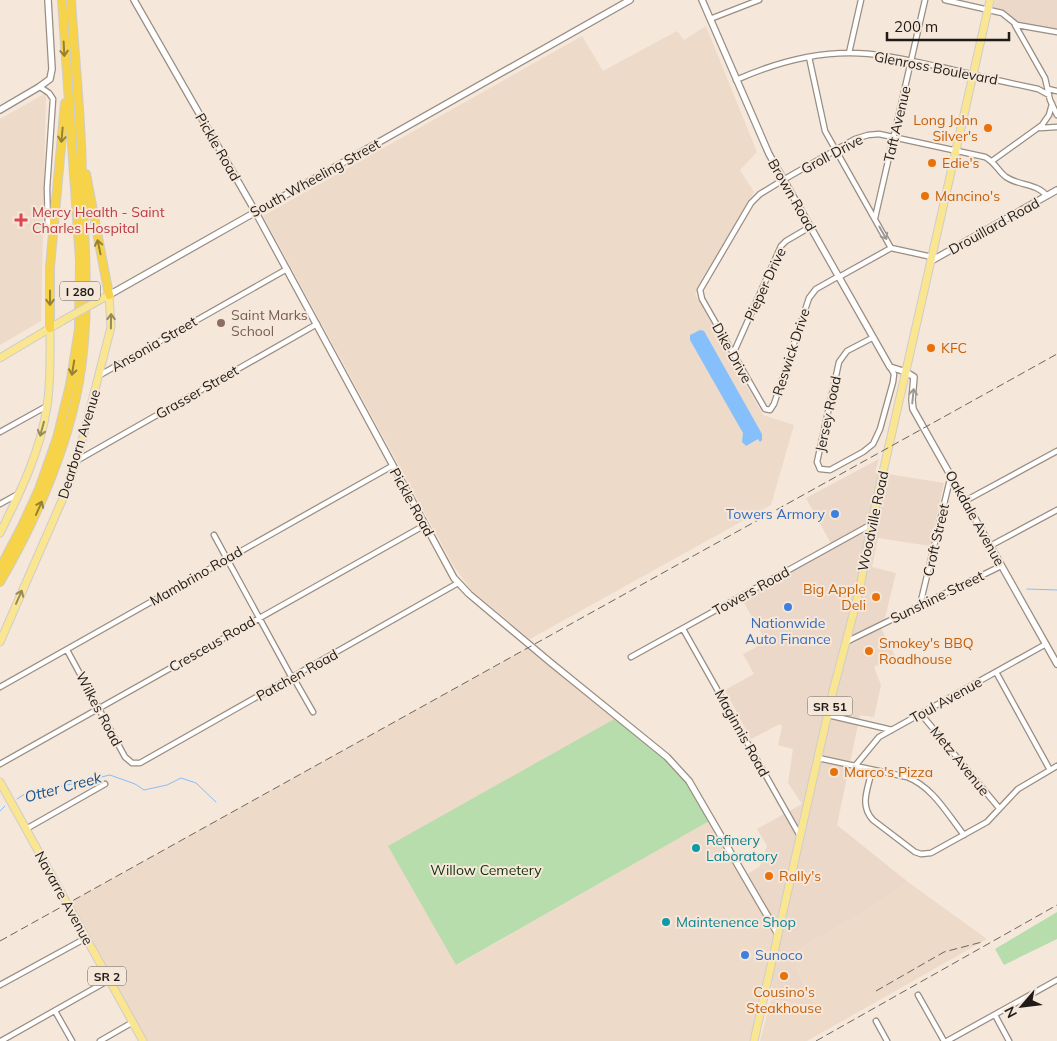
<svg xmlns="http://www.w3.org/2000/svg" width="1057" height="1041" font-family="Mulish,sans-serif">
	<rect width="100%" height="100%" fill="#f5e7da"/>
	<!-- commercial -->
	<path fill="#ebd8c8" d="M995,0H1057V29L1018,23L993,9Z
		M879,459L875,472L944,483L930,546L878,538L872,567L896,573L882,630L895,656L874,667L881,685L874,717L860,715L837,825L908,882L865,911L796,951V968L815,1004L804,1005L771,999L775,922L748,874L760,866L767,846L757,829L802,804L788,783L793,749L778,745L782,727L780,724L751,739L725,690L754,674L743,654L766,642L742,599L834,549L806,498Z"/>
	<!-- built -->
	<path fill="#eedac8" d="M706,26L757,152L740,170L754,192L695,294L763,415L794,425L771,505L530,639L471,590L453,565L263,216L582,36L603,71L677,31L684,40Z
		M46,93L41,321L0,345V119Z
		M531,646L618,717L457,965L711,820L778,934L754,1041H143L67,904Z
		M908,882L987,939L807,1041H760L771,1000L804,1005L815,1003L796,968V951L865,911Z"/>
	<!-- green -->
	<path fill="#b7ddad" d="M618,717L679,770L711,820L456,965L388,846Z
		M1057,912V939L1004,965L995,949Z"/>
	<!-- water -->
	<path fill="#85bffc" d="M700,330L704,331L762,434V440L760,442L758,439L746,446L742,442L743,433L690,340V335Z"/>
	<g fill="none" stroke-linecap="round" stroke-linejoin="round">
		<!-- stream -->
		<path stroke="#85bffc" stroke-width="1" d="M1027,589L1057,590
			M17,799L23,795L110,775L135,784L144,790L167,785L181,778L196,783L216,802
			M0,811L5,806"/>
		<!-- minor casing -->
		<g stroke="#9a8d81" stroke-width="7">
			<path id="minor" d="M945,0L1002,13L1017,25L1057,32
				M710,19L759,0
				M1015,25L1045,78L1050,100L1057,115
				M849,53L861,0
				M809,57L825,131L891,248
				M736,80C772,64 810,53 850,53C881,53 911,61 941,67C973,75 1005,82 1038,89L1049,95
				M40,87L49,93L53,99L47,188L48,230
				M1048,89L1057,91
				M1040,128L1057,127
				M992,161L1042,125L1049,115L1052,104
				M783,180L760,194L751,203L700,290L702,299L765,409L770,410L774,404L809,298L816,289L839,276
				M783,180L855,139L868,135L879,134L985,157C995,162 998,171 1006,177C1019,186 1037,183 1047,196
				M875,218L925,0
				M839,277L891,248L932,257
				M872,338L847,351L839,362L817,462L820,469L830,470L863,452L873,444L880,429L893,382L894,374L890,367
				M733,354L781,246L786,241L810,227
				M100,375L287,269
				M0,432L47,406
				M78,460L317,324
				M965,501L1057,451
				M0,504L18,494
				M214,535L292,678
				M990,546L1057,510
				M920,605L951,475
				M683,629L800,836
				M846,642L1001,566
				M67,650L125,757L132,763H140L458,583
				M631,657L870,525
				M996,672L1050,770
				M293,677L313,712
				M0,687L392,466
				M921,714L999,808
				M828,715L892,730
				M818,758L907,777C933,787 948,815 964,835
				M0,764L425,525
				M855,766L879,737L1046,644
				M872,770C868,789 859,805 873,820L915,852L921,854L931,853L987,822L1018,789L1057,766
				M26,829L105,784
				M0,985L86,938
				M918,995L944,1041
				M55,1011L72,1041
				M995,1015L1009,1041
				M876,1021L887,1041
				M1,1041L109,980
				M100,1041L133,1022
				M947,1041L1057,980"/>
		</g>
		<!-- tertiary casing -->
		<g stroke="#9a8d81" stroke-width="8">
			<path id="tertiary" d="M134,0L255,211L454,578L469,594L550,662L667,757L689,781L778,934
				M702,0L769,154L890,367L906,372L914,377L912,400L913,409L1057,664
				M0,110L39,87L50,79L52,69L48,0
				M931,261L1057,190
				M109,295L630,0"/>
		</g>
		<!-- primary casing -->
		<g stroke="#cecdcc" stroke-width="9">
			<path id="primary" d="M0,358L62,321
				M0,533C20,493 41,450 47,406C51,381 50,354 50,328
				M0,642L64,496L77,460L111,327L109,295L105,297
				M0,782L143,1041
				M754,1041L832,695L860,588L871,525L990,0"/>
		</g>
		<!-- motorway casing -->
		<g stroke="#cecdcc" stroke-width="10">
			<path id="motorway" d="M86,174L109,295
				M50,328V267L65,103
				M0,568L22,526L39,489L57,438L70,385L79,329L80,261L62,0
				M0,582C36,520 66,453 79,382C89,324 86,267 83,208C82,187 82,165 81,144C79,96 74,48 71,0"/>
		</g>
		<!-- minor -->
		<use href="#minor" stroke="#fff" stroke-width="4.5"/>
		<!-- tertiary -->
		<use href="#tertiary" stroke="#fff" stroke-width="5.5"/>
		<!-- primary -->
		<use href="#primary" stroke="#fae591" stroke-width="7"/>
		<!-- motorway -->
		<use href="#motorway" stroke="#f6d348" stroke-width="8"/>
		<!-- rail -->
		<path stroke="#6e665e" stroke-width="1" stroke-dasharray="8 4" stroke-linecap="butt" d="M0,941L1057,354
			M876,991L944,952L982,942
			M816,1041L1057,905"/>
		<!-- primary-bridge casing -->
		<g stroke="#cecdcc" stroke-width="9" stroke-linecap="butt">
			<path id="primary-bridge" d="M62,321L103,298"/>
		</g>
		<!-- primary-bridge -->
		<use href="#primary-bridge" stroke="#fae591" stroke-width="7"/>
	</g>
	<!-- one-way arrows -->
	<defs><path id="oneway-shaft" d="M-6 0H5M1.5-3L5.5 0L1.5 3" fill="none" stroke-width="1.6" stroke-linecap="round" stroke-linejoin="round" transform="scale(1.25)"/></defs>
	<g stroke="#968032">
		<use href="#oneway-shaft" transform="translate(64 49) rotate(87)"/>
		<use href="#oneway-shaft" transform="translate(62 135) rotate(95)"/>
		<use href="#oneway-shaft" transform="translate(99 247) rotate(-102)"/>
		<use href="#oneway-shaft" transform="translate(50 298) rotate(90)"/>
		<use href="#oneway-shaft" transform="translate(73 368) rotate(99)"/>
		<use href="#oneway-shaft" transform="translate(39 508) rotate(-66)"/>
	</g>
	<g stroke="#9b9896">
		<use href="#oneway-shaft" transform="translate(883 233) rotate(60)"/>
		<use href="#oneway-shaft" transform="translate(913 396) rotate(-84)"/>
	</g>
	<g stroke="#988a5a">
		<use href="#oneway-shaft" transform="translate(111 321) rotate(-89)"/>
		<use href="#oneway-shaft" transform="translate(42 429) rotate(105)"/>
		<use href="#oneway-shaft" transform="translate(19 597) rotate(-66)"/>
	</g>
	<!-- markers -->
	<g fill="#e8710a" stroke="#f5e7da" stroke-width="2">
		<circle cx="988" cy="128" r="5"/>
		<circle cx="932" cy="163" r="5"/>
		<circle cx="925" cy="196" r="5"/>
		<circle cx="931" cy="348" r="5"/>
		<circle cx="876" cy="597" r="5"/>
		<circle cx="869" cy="651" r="5"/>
		<circle cx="834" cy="772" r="5"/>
		<circle cx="769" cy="876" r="5"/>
		<circle cx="784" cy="976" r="5"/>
	</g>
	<path fill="#e0444e" stroke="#f5e7da" stroke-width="2" d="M18.5 212.5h5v5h5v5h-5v5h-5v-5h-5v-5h5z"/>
	<circle fill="#8d6e63" stroke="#f5e7da" stroke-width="2" cx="221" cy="323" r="5"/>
	<g fill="#3f7fe0" stroke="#f5e7da" stroke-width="2">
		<circle cx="835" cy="514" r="5"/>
		<circle cx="788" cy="607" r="5"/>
		<circle cx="745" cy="955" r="5"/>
	</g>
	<g fill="#0f9aa8" stroke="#f5e7da" stroke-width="2">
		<circle cx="696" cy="848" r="5"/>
		<circle cx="666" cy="922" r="5"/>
	</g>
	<g text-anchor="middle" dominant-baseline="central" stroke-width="4" stroke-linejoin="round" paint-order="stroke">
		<!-- shield labels -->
		<g fill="#f5e7da" stroke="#605851" stroke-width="1">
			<rect x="60" y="281.5" width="40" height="19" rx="4"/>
			<rect x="807.5" y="696.5" width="45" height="19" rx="4"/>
			<rect x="88" y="966.5" width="38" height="19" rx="4"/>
		</g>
		<g font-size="12" font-weight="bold" fill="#201b16">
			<text x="80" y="291">I 280</text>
			<text x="830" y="706">SR 51</text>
			<text x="107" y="976">SR 2</text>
		</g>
		<!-- street labels -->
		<g font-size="14" fill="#201b16" stroke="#f5e7da">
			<text transform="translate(936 68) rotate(11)">Glenross Boulevard</text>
			<text transform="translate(897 124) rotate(-77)">Taft Avenue</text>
			<text transform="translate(218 147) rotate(60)">Pickle Road</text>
			<text transform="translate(832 154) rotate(-28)">Groll Drive</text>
			<text transform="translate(315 178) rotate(-29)">South Wheeling Street</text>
			<text transform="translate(792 195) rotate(60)">Brown Road</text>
			<text transform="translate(994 226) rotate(-29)">Drouillard Road</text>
			<text transform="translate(765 284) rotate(-65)">Pieper Drive</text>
			<text transform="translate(154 344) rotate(-30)">Ansonia Street</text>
			<text transform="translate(791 352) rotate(-72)">Reswick Drive</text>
			<text transform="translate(732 353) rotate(61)">Dike Drive</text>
			<text transform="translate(197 392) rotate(-30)">Grasser Street</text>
			<text transform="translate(828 414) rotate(-78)">Jersey Road</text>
			<text transform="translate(79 444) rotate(-73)">Dearborn Avenue</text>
			<text transform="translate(412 502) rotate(61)">Pickle Road</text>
			<text transform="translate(975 518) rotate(61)">Oakdale Avenue</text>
			<text transform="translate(873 521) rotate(-78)">Woodville Road</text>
			<text transform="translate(936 540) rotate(-77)">Croft Street</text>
			<text transform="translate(196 576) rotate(-30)">Mambrino Road</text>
			<text transform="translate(751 591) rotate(-29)">Towers Road</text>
			<text transform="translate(937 597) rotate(-26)">Sunshine Street</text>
			<text transform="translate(212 644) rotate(-30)">Cresceus Road</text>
			<text transform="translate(297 675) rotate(-29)">Patchen Road</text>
			<text transform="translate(946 700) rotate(-29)">Toul Avenue</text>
			<text transform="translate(99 709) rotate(62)">Wilkes Road</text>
			<text transform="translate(742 733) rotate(61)">Maginnis Road</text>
			<text transform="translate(960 761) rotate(51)">Metz Avenue</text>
			<text transform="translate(64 898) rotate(61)">Navarre Avenue</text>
		</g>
		<!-- food labels -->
		<g font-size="14" fill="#c56008" stroke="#f5e7da" text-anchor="start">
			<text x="978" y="120" text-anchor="end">Long John<tspan x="978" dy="16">Silver's</tspan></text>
			<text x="942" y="163">Edie's</text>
			<text x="935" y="196">Mancino's</text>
			<text x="941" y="348">KFC</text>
			<text x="866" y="589" text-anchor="end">Big Apple<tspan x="866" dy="16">Deli</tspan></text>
			<text x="879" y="643">Smokey's BBQ<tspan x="879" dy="16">Roadhouse</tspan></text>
			<text x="844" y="772">Marco's Pizza</text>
			<text x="779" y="876">Rally's</text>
			<text x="784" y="992" text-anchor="middle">Cousino's<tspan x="784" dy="16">Steakhouse</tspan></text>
		</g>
		<!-- health labels -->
		<g font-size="14" fill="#be3a42" stroke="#f5e7da" text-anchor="start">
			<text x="32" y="212">Mercy Health - Saint<tspan x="32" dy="16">Charles Hospital</tspan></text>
		</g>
		<!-- education labels -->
		<g font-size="14" fill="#785e54" stroke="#f5e7da" text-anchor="start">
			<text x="231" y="315">Saint Marks<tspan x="231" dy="16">School</tspan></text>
		</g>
		<!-- shop labels -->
		<g font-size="14" fill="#366cbe" stroke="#f5e7da" text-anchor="end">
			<text x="825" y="514">Towers Armory</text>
			<text x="788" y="623" text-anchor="middle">Nationwide<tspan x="788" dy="16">Auto Finance</tspan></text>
			<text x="755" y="955" text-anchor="start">Sunoco</text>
		</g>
		<!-- culture labels -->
		<g font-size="14" fill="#0d838f" stroke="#f5e7da" text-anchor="start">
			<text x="706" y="840">Refinery<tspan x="706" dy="16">Laboratory</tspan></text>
			<text x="676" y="922">Maintenence Shop</text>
		</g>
		<!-- park labels -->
		<g font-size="14" fill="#0f3205" stroke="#f5e7da">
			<text x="486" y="870">Willow Cemetery</text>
		</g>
		<!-- water labels -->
		<g font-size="15" font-style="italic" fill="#18548b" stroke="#f5e7da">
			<text transform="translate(63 787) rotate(-15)">Otter Creek</text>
		</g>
	</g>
	<!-- north arrow -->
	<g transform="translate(1022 1006) rotate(242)" stroke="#f5e7da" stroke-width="4" paint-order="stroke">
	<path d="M0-4L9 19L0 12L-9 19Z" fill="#201b16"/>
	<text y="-8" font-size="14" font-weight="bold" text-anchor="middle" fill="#201b16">N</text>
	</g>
	<!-- scale -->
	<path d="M887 32v8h122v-8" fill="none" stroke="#201b16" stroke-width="2.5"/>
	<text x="894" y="32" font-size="15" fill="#201b16" stroke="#f5e7da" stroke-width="4" paint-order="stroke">200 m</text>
</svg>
